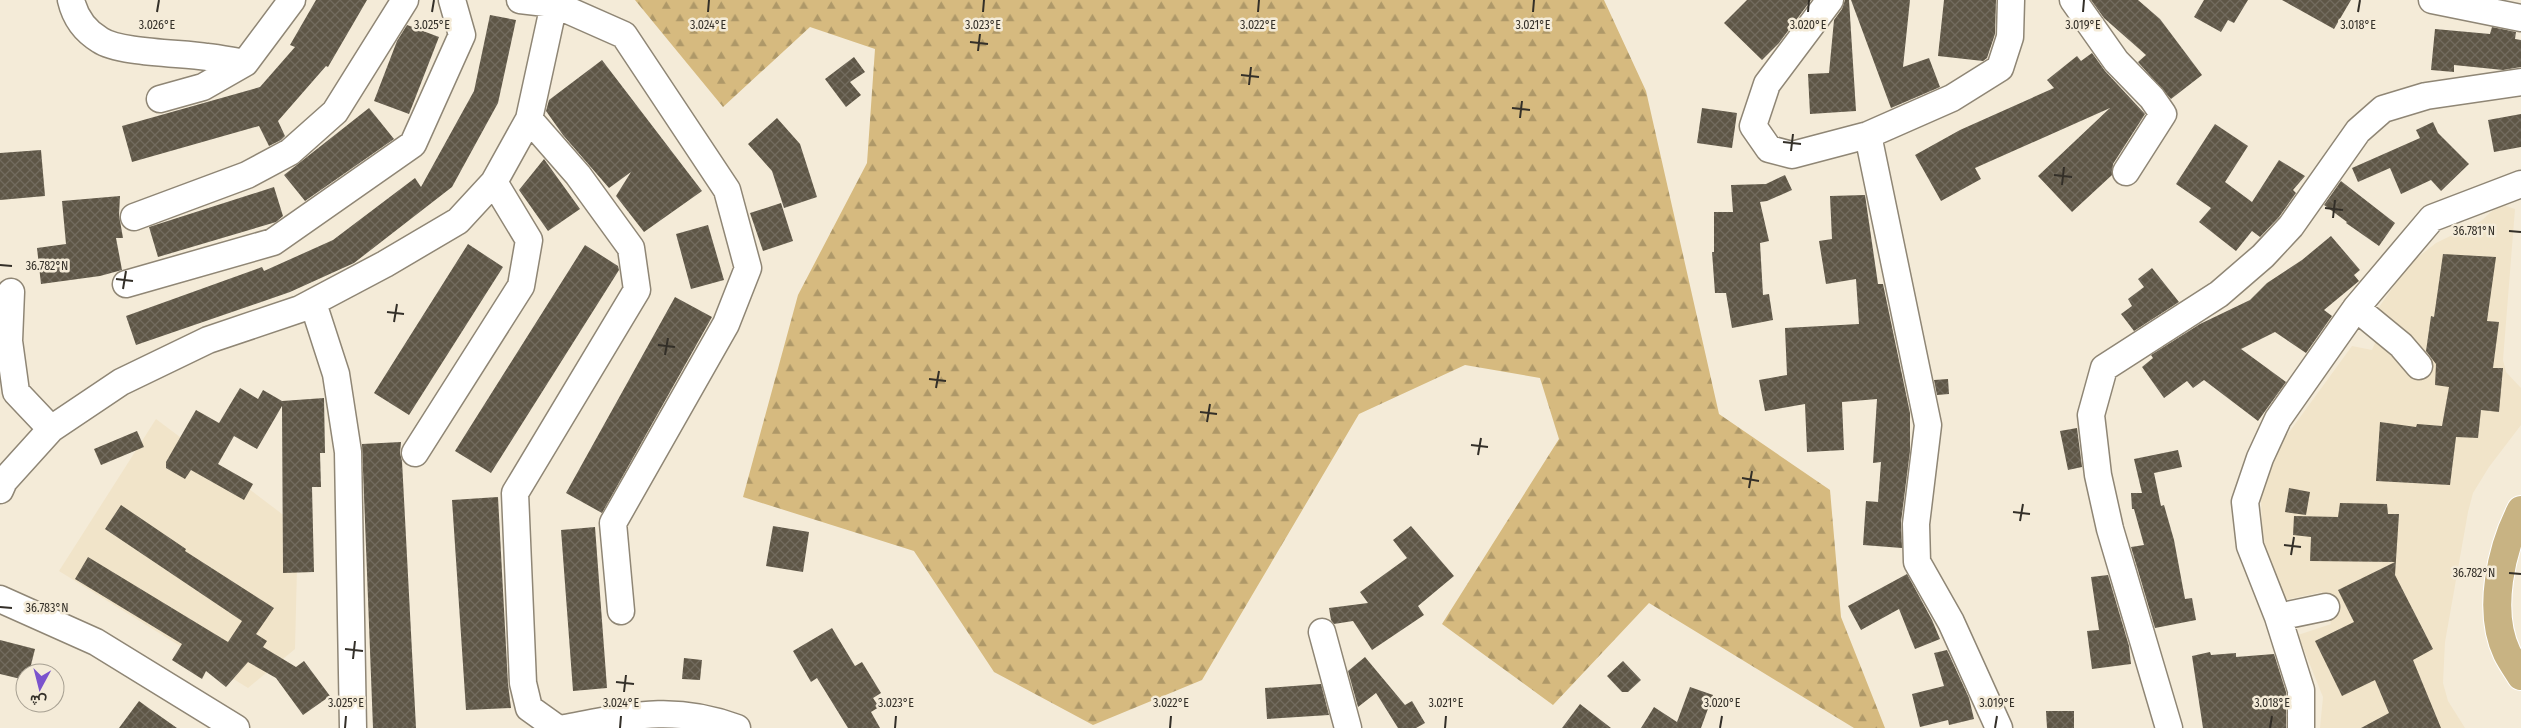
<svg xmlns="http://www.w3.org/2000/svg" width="2521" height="728" font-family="'Fira Sans Condensed',Vazirmatn,sans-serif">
	<defs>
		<pattern id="forest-firs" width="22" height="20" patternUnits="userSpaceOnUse" patternTransform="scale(1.25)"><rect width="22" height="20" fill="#d6ba7f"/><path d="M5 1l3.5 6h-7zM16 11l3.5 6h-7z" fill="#ae9868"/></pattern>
		<pattern id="building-cross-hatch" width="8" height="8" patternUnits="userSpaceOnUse" patternTransform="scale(1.25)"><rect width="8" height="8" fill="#5e5646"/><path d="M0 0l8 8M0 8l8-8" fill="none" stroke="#726b5e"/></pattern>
	</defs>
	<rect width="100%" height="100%" fill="#f4ebd8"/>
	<!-- built -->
	<path fill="#f1e4c9" d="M2500,204L2515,209L2503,360L2506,372L2521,388V425L2489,467L2473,493L2468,512L2445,642L2443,683L2448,701L2465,728H2320L2323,697L2298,635L2331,624L2322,592L2285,600L2267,556L2262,527L2261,499L2264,478L2271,457L2352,346L2372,350L2380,331L2368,323L2400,277L2417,258L2436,243L2481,221Z
		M156,419L298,526L295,649L248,688L59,571Z"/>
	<!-- forest -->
	<path fill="url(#forest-firs)" d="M635,0H1604L1646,91L1719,414L1830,490L1841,617L1885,728H1854L1649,603L1553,705L1442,624L1559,439L1540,378L1465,365L1359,414L1202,680L1093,725L994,672L914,551L743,497L798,295L867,163L875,49L810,27L723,107Z"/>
	<!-- building -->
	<path fill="url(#building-cross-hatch)" d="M316,0H367L328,67L326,66L278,121L285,136L281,140L269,146L259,126L132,162L122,126L260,87L295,47L290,45Z
		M1747,0H1811L1779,43L1762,60L1724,23Z
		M1845,0H1849L1856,111L1810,114L1808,74L1829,73L1834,20L1842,9Z
		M1851,0H1910L1903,67L1929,58L1940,87L1891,108Z
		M1944,0H1996L1995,34L1987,58L1983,61L1938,56Z
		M2091,0H2138L2160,19L2202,75L2171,99L2138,62L2146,55L2104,18Z
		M2204,0H2248L2234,23L2228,20L2221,32L2194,17Z
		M2282,0H2351L2334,29Z
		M490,15L516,20L498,103L452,187L354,263L290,292L136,345L126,316L262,267L264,271L333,240L415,178L421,187L474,91Z
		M407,25L439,37L409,114L374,101L397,41Z
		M2492,27L2516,32L2515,39L2521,40V67L2503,70L2454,65V72L2431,70L2435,29L2490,34Z
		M2092,53L2105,71L2145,114L2113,164L2112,175L2072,212L2038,176L2110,108L1975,168L1981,179L1941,201L1915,155L1960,130L2054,88L2047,80L2077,56L2081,61Z
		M854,57L865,72L850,82L861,95L846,107L825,79Z
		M602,60L702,191L644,232L616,196L631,172L609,188L563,135L546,111L549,100Z
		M369,108L394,139L305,201L284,175Z
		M1702,108L1737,113L1732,148L1697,143Z
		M2521,114V147L2494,152L2488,120Z
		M777,118L800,144L817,197L784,208L772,171L748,144Z
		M2433,122L2438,133L2469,164L2441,191L2431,180L2401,194L2390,168L2358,182L2352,168L2420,138L2416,130Z
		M2215,124L2248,146L2225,182L2252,202L2279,160L2305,176L2293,190L2296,193L2279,217L2260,237L2252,231L2236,251L2199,222L2211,208L2176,184Z
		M41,150L45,196L0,200V153Z
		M544,159L580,209L548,231L519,190Z
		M1785,175L1792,190L1767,201L1760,202L1769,241L1760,243L1763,295L1769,294L1773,320L1732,328L1726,293H1715L1712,252H1714V212H1733L1731,185L1766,184Z
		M2341,181L2395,223L2379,246L2346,223L2347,222L2324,205Z
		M274,187L283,216L276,222L158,257L149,227Z
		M1865,195L1878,284H1883L1910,413V451L1901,522L1902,548L1863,545L1866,501L1878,502L1881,462L1873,463L1877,399L1842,402L1844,450L1807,452L1805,404L1765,411L1759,380L1787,375L1785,328L1859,324L1856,279L1826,284L1819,241L1832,239L1830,196Z
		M120,196L119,215L123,238H116L122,270L100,276L41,284L37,248L66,244L62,201Z
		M781,203L793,241L763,251L750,213Z
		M708,225L724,280L691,289L676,234Z
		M2331,236L2360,270L2354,275L2359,281L2324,310L2332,316L2306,353L2275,332L2241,349L2286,382L2258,421L2204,380L2193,388L2187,381L2164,398L2142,367L2153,358L2151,355L2200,324L2250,300L2267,283L2302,260Z
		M468,244L503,267L409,415L374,393Z
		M585,245L618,266L619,270L491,473L455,451Z
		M2443,254L2496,257L2487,321L2499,322L2493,368H2503L2499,412L2481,410L2478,438L2456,437L2450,485L2376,481L2380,422L2416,427L2417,424L2442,426L2449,387L2435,385L2436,364L2426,351L2431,316L2434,317Z
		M2152,268L2179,302L2134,331L2121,314L2132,306L2128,299L2144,287L2138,279Z
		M675,297L712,317L602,513L566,493Z
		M1948,379L1949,394L1937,395L1934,380Z
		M240,388L258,399L263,390L282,401L324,398L325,453H320L321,487H312L314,572L283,573L282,406L257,449L234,436L218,464L253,484L244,500L191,470L185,479L166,468V462L196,410L219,423Z
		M2077,428L2082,467L2068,470L2060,431Z
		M137,431L144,447L101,465L94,449Z
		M401,442L400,453L402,461L416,728H373L362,444Z
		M2178,450L2182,467L2154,473L2161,506L2164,505L2174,540L2185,599L2192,598L2196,620L2155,628L2131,547L2144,545L2134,509H2132L2131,493H2142L2134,459Z
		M2289,488L2310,492L2306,515L2285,512Z
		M498,497L508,684L511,708L466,710L452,500Z
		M2340,503L2387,504L2388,514H2399L2395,575L2433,649L2413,660L2441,728H2361L2389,713L2375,680L2342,696L2315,641L2354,622L2338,590L2395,562L2310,561L2311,537L2293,535L2294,516L2338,517Z
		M121,505L186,549L185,551L274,608L256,634L267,641L263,647L296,667L304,661L330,696L303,715L276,678L248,662L226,687L206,671L202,679L172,660L182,644L75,579L88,557L228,642L242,621L105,529Z
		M773,526L809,532L803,572L766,566Z
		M1411,526L1454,576L1418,606L1424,615L1372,650L1353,621L1334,624L1331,620L1329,608L1368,603L1360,592L1407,558L1393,540Z
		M595,527L607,688L573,691L561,530Z
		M1907,574L1932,620L1940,639L1915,649L1899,609L1861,630L1848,606Z
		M2108,575L2129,646L2131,664L2092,669L2087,631L2099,630L2091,577Z
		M832,628L855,666L862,662L881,693L873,698L879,707L871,712L880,728H848L817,678L811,682L793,651Z
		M0,640L35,649L29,673H25V680L0,674Z
		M1947,650L1969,698L1974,719L1949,725L1948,720L1920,727L1912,694L1944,686L1934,653Z
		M2210,652L2211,655L2236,653V657L2274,654L2286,692V728H2203L2192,656Z
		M1365,657L1405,705L1412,701L1425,723L1416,728H1398L1376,693L1358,707L1348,671Z
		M684,658L702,660L700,680L682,679Z
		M1623,661L1641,680L1628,692H1622L1607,676Z
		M1321,684L1329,715L1267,719L1265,688Z
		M1690,687L1713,695L1701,728H1641L1654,707L1677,722Z
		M139,701L150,709L177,728H119Z
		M1580,704L1611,728H1562Z
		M2046,711H2074V728H2047Z"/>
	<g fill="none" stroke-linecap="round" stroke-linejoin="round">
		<!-- minor casing -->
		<g stroke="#8f8675" stroke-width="29">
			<path id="minor" d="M71,0C75,17 85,31 100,40C119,53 182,53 207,57C219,58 232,61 245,63
				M554,0V4L624,35L727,190L748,268L726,324L613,523L621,611
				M1830,0L1767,84L1753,126L1769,149L1792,155L1868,135L1952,98L2000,68L2010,37L2011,0
				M2073,0L2116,61L2152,98L2163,114L2126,172
				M2432,0L2521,18
				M160,99L203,87L245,63L292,0
				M529,119L578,175L631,248L637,290L515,493L523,683L529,708L557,728
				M1868,135L1928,425L1916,524L1917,562L1951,622L1999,728
				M134,217L247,175L290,152L335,112L405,0
				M126,284L273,242L413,144L462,35L452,0
				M11,292L9,341L16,392L51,429
				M313,303L336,374L348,452L353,728
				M2356,308L2401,345L2419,366
				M415,453L521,286L529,240L494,182
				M0,490L4,481L51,429L121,382L208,340L300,309L385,264L458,221L494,182L529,119L554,4L520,0
				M0,599L96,642L236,728
				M2278,617L2326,607
				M1322,632L1348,728
				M565,728C629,716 674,704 737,728
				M2169,728L2110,529L2098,475L2091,415L2104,368L2219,294L2263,256L2291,226L2358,131L2383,109L2426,96L2521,82
				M2301,728V690L2278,617L2250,546L2245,502L2260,458L2278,419L2356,308L2432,218L2521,184"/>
		</g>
		<!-- major casing -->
		<g stroke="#fff" stroke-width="30">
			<path id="major" d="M2521,510C2501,549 2487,611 2507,653C2511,661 2516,668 2521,676"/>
		</g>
		<!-- minor -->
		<use href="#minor" stroke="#fff" stroke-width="26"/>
		<!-- major -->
		<use href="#major" stroke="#c8b383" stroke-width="28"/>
	</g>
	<!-- ticks -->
	<path fill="none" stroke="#332f28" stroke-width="2" d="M157,12L159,0M432,12L434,0M708,12L709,0M983,12L984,0M1258,12L1259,0M1533,12L1534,0M1808,12L1809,0M2083,12L2084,0M2358,12L2360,0M970,42L988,44M978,51L980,34M1241,75L1259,77M1249,85L1251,67M1512,108L1530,110M1520,118L1522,101M1783,142L1801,144M1791,151L1793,134M2054,175L2072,177M2062,185L2064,167M2325,208L2343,210M2333,218L2335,200M2509,231L2521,232M0,265L12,266M116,279L133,281M123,289L126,271M387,312L404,314M394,322L397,304M658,345L675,347M665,355L668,338M929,379L946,381M936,388L939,371M1200,412L1217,414M1207,422L1210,404M1471,445L1488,447M1478,455L1481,438M1742,478L1759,481M1749,488L1752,471M2013,512L2030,514M2020,521L2023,504M2284,545L2301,547M2291,555L2294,537M2509,573L2521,574M0,607L12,608M345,649L363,651M353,659L355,641M616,682L634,684M624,692L626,675M345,728L346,716M620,728L621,716M895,728L896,716M1170,728L1171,716M1445,728L1446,716M1720,728L1722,716M1995,728L1997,716M2270,728L2272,716"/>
	<g font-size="12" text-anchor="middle" fill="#332f28" stroke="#f4ebd8" stroke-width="5" stroke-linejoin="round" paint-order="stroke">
		<text x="157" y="29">3.026°E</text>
		<text x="432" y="29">3.025°E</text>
		<text x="708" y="29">3.024°E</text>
		<text x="983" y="29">3.023°E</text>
		<text x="1258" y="29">3.022°E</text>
		<text x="1533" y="29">3.021°E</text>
		<text x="1808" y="29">3.020°E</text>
		<text x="2083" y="29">3.019°E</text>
		<text x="2358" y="29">3.018°E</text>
		<text x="2474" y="235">36.781°N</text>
		<text x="47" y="270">36.782°N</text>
		<text x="2474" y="577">36.782°N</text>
		<text x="47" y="612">36.783°N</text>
		<text x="346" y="707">3.025°E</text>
		<text x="621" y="707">3.024°E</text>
		<text x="896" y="707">3.023°E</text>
		<text x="1171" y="707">3.022°E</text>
		<text x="1446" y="707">3.021°E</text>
		<text x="1722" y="707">3.020°E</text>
		<text x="1997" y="707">3.019°E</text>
		<text x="2272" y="707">3.018°E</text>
	</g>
	<!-- north arrow -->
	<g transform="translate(40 688) rotate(187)"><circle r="24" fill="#f4ebd8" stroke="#a7a092"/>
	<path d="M0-4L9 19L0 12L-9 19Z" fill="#7b53cd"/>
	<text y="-8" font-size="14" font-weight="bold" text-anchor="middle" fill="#332f28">ش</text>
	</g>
</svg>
